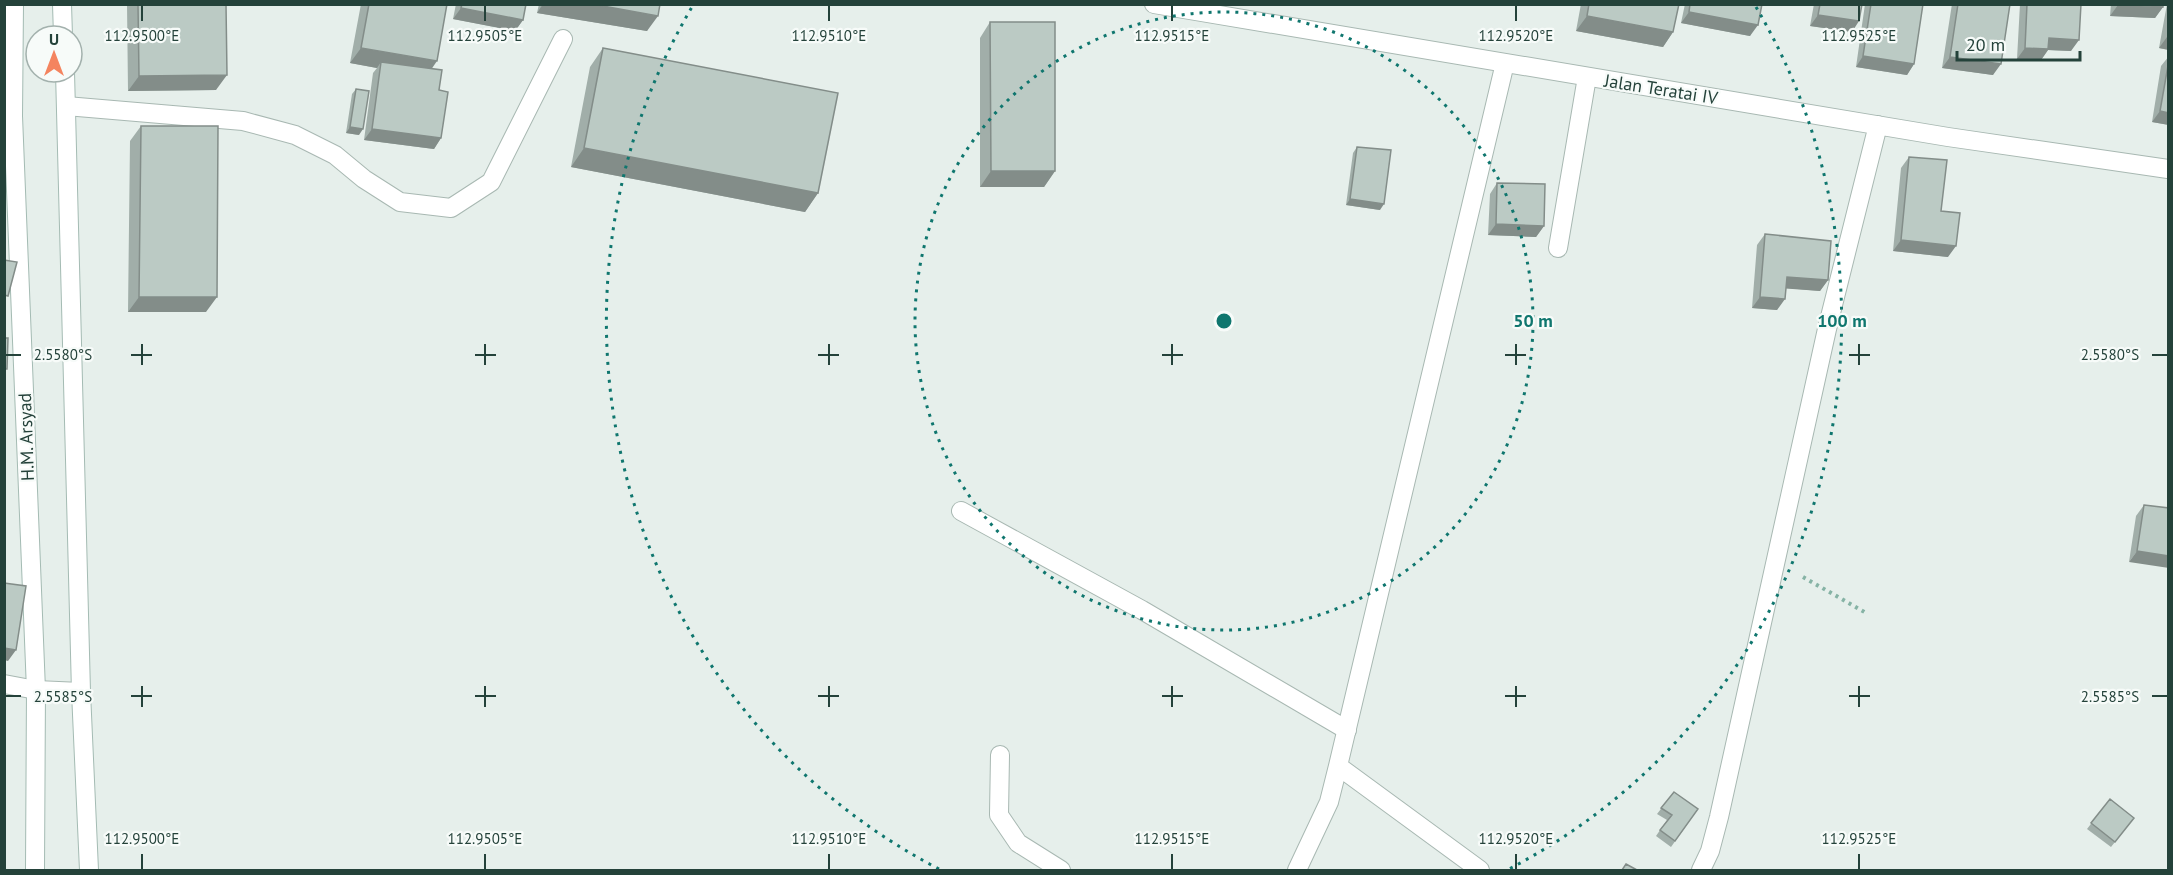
<svg xmlns="http://www.w3.org/2000/svg" width="2173" height="875" font-family="'PT Sans',sans-serif">
	<rect width="100%" height="100%" fill="#e6efeb"/>
	<g fill="none" stroke-linecap="round" stroke-linejoin="round">
		<!-- lane casing -->
		<g stroke="#a8b8b2" stroke-width="20">
			<path id="lane" d="M1558,248L1587,77
				M961,511L1142,610L1347,730"/>
		</g>
		<!-- street casing -->
		<g stroke="#a8b8b2" stroke-width="20">
			<path id="street" d="M1154,4L1948,137L2168,169
				M66,106L243,121L295,135L335,155L364,179L400,202L451,208L491,182L563,39
				M4,684L36,690L81,692
				M1000,755L999,815L1018,843L1061,870
				M1338,766L1480,870
				M1297,870L1329,802L1338,766L1505,63
				M1701,870L1710,851L1719,817L1827,329L1878,125"/>
		</g>
		<!-- secondary casing -->
		<g stroke="#a4bbb3" stroke-width="20">
			<path id="secondary" d="M14,4L13,116L36,690L35,870
				M62,4L63,36
				M65,72L81,692L89,870"/>
		</g>
		<!-- path -->
		<path stroke="#86b3a5" stroke-width="4" stroke-dasharray="3 4.5" stroke-linecap="butt" d="M1803,577L1868,614"/>
		<!-- lane -->
		<use href="#lane" stroke="#fff" stroke-width="18"/>
		<!-- street -->
		<use href="#street" stroke="#fff" stroke-width="18"/>
		<!-- secondary -->
		<use href="#secondary" stroke="#fff" stroke-width="18"/>
	</g>
	<!-- wall -->
	<path fill="#a1aea9" d="M127,4H226L216,90L128,91Z
		M361,4H447L431,69L439,90L441,138L434,149L364,140L373,73L377,68L350,63Z
		M456,4H526L523,20L515,31L453,19Z
		M539,4H660L647,31L537,13Z
		M1581,4H1679L1673,32L1663,47L1576,31Z
		M1685,4H1762L1750,36L1681,23Z
		M1814,4H1862L1852,32L1810,26Z
		M1865,4H1923L1914,64L1907,75L1856,67Z
		M1952,4H2010L1993,75L1942,68Z
		M2020,4H2081L2071,51L2048,50L2041,60L2017,59Z
		M2111,4H2163V7L2155,18L2110,16Z
		M2167,4H2169V50L2159,48Z
		M990,22L1055,171L1044,187H980V38Z
		M603,48L818,193L805,212L571,167L590,67Z
		M2169,56V125L2152,122L2161,66Z
		M356,89L359,135L346,133L352,94Z
		M141,126L206,312H128L130,141Z
		M1357,147L1380,210L1346,205L1353,153Z
		M1909,157L1941,211L1948,257L1893,251L1901,168Z
		M1497,183L1544,226L1536,237L1488,235L1490,194Z
		M1765,234L1828,280L1820,291L1786,288L1777,310L1752,308L1757,245Z
		M2144,505L2169,508L2129,562L2136,516Z
		M1674,792L1698,809L1671,847L1656,836L1667,820L1657,814Z
		M2110,799L2134,818L2111,847L2087,829Z"/>
	<!-- shaded-wall -->
	<path fill="#838d89" d="M543,4H592L658,16L647,31L537,13Z
		M2118,5L2163,7L2155,18L2110,16Z
		M461,8L523,20L515,31L453,19Z
		M1689,12L1758,25L1750,36L1681,23Z
		M1818,15L1859,21L1852,32L1810,26Z
		M1587,16L1673,32L1663,47L1576,31Z
		M2167,37H2169V50L2159,48Z
		M2049,38L2079,40L2071,51L2048,50L2041,60L2017,59L2025,48Z
		M361,48L437,61L426,77L381,62L377,68L350,63Z
		M1863,56L1914,64L1907,75L1856,67Z
		M1950,57L2001,64L1993,75L1942,68Z
		M227,75L216,90L128,91L139,76Z
		M2160,111L2169,113V125L2152,122Z
		M350,127L363,129L359,135L346,133Z
		M372,129L441,138L434,149L364,140Z
		M584,148L818,193L805,212L571,167Z
		M991,171H1055L1044,187H980Z
		M1350,199L1384,204L1380,210L1346,205Z
		M1496,224L1544,226L1536,237L1488,235Z
		M1901,240L1956,246L1948,257L1893,251Z
		M1787,277L1828,280L1820,291L1779,288Z
		M139,297H217L206,312H128Z
		M1760,297L1785,299L1777,310L1752,308Z
		M2137,551L2169,556V568L2129,562Z
		M4,648L16,650L8,661L4,660Z"/>
	<!-- building -->
	<path fill="#bbcac4" stroke="#838d89" stroke-width="1.5" d="M138,4H226L227,75L139,76Z
		M369,4H447L437,61L361,48Z
		M462,4H526L523,20L461,8Z
		M592,4H660L658,16Z
		M1589,4H1679L1673,32L1587,16Z
		M1690,4H1762L1758,25L1689,12Z
		M1820,4H1862L1859,21L1818,15Z
		M1871,4H1923L1914,64L1863,56Z
		M1958,4H2010L2001,64L1950,57Z
		M2027,4H2081L2079,40L2049,38L2048,49L2025,48Z
		M2118,4H2163V7Z
		M990,22H1055V171H991Z
		M603,48L838,93L818,193L584,148Z
		M2169,60V113L2160,111Z
		M381,62L442,70L439,90L448,92L441,138L372,129Z
		M356,89L369,91L363,129L350,127Z
		M141,126H218L217,297H139Z
		M1357,147L1391,150L1384,204L1350,199Z
		M1909,157L1947,160L1941,211L1960,213L1956,246L1901,240Z
		M1497,183L1545,184L1544,226L1496,224Z
		M1765,234L1831,241L1828,280L1787,277L1785,299L1760,297Z
		M4,260L17,262L8,296L4,295Z
		M4,338H8L7,369H4Z
		M2144,505L2169,508V556L2137,551Z
		M4,583L26,586L16,650L4,648Z
		M1674,792L1698,809L1675,841L1660,830L1672,815L1661,808Z
		M2110,799L2134,818L2115,842L2091,823Z
		M1626,864L1637,870H1622Z"/>
	<!-- ticks -->
	<path fill="none" stroke="#24423a" stroke-width="2" d="M142,6V21M485,6V21M829,6V21M1172,6V21M1516,6V21M1859,6V21M142,344V365M485,344V365M829,344V365M1172,344V365M1516,344V365M1859,344V365M6,355H21M131,355H152M475,355H496M818,355H839M1162,355H1183M1505,355H1526M1849,355H1870M2152,355H2167M142,686V707M485,686V707M829,686V707M1172,686V707M1516,686V707M1859,686V707M6,696H21M131,696H152M475,696H496M818,696H839M1162,696H1183M1505,696H1526M1849,696H1870M2152,696H2167M142,854V869M485,854V869M829,854V869M1172,854V869M1516,854V869M1859,854V869"/>
	<!-- distance rings -->
	<g fill="none" stroke="#0f766e" stroke-width="3" stroke-dasharray="3 6">
		<circle cx="1224" cy="321" r="309"/>
		<path d="M939 869A618 618 0 0 1 692 7M1756 7A618 618 0 0 1 1509 869"/>
	</g>
	<g text-anchor="middle" dominant-baseline="central" stroke-width="4.5" stroke-linejoin="round" paint-order="stroke">
		<!-- street labels -->
		<g font-size="18" fill="#24423a" stroke="#f7fbf9">
			<text transform="translate(1661 89) rotate(9)">Jalan Teratai IV</text>
			<text transform="translate(26 437) rotate(-92)">H.M. Arsyad</text>
		</g>
	</g>
	<g font-size="15" text-anchor="middle" fill="#24423a" stroke="#f7fbf9" stroke-width="4.5" stroke-linejoin="round" paint-order="stroke">
		<text x="142" y="41">112.9500°E</text>
		<text x="485" y="41">112.9505°E</text>
		<text x="829" y="41">112.9510°E</text>
		<text x="1172" y="41">112.9515°E</text>
		<text x="1516" y="41">112.9520°E</text>
		<text x="1859" y="41">112.9525°E</text>
		<text x="63" y="360">2.5580°S</text>
		<text x="2110" y="360">2.5580°S</text>
		<text x="63" y="702">2.5585°S</text>
		<text x="2110" y="702">2.5585°S</text>
		<text x="142" y="844">112.9500°E</text>
		<text x="485" y="844">112.9505°E</text>
		<text x="829" y="844">112.9510°E</text>
		<text x="1172" y="844">112.9515°E</text>
		<text x="1516" y="844">112.9520°E</text>
		<text x="1859" y="844">112.9525°E</text>
	</g>
	<circle cx="1224" cy="321" r="9" fill="#0f766e" stroke="#f7fbf9" stroke-width="3"/>
	<g font-size="18" text-anchor="middle" font-weight="bold" fill="#0f766e" stroke="#f7fbf9" stroke-width="4.5" stroke-linejoin="round" paint-order="stroke">
		<text x="1533" y="327">50 m</text>
		<text x="1842" y="327">100 m</text>
	</g>
	<!-- border -->
	<rect width="2173" height="875" fill="none" stroke="#24423a" stroke-width="12"/>
	<!-- north arrow -->
	<g transform="translate(54 54)"><circle r="28" fill="#f7fbf9" stroke="#a3b1ad" stroke-width="1.5"/>
	<path d="M0-4.5L10 22L0 15L-10 22Z" fill="#f4845f"/>
	<text y="-9" font-size="16" font-weight="bold" text-anchor="middle" fill="#24423a">U</text>
	</g>
	<!-- scale -->
	<path d="M1957 51v9h123v-9" fill="none" stroke="#24423a" stroke-width="3"/>
	<text x="1966" y="51" font-size="18" fill="#24423a" stroke="#f7fbf9" stroke-width="4.5" paint-order="stroke">20 m</text>
</svg>
